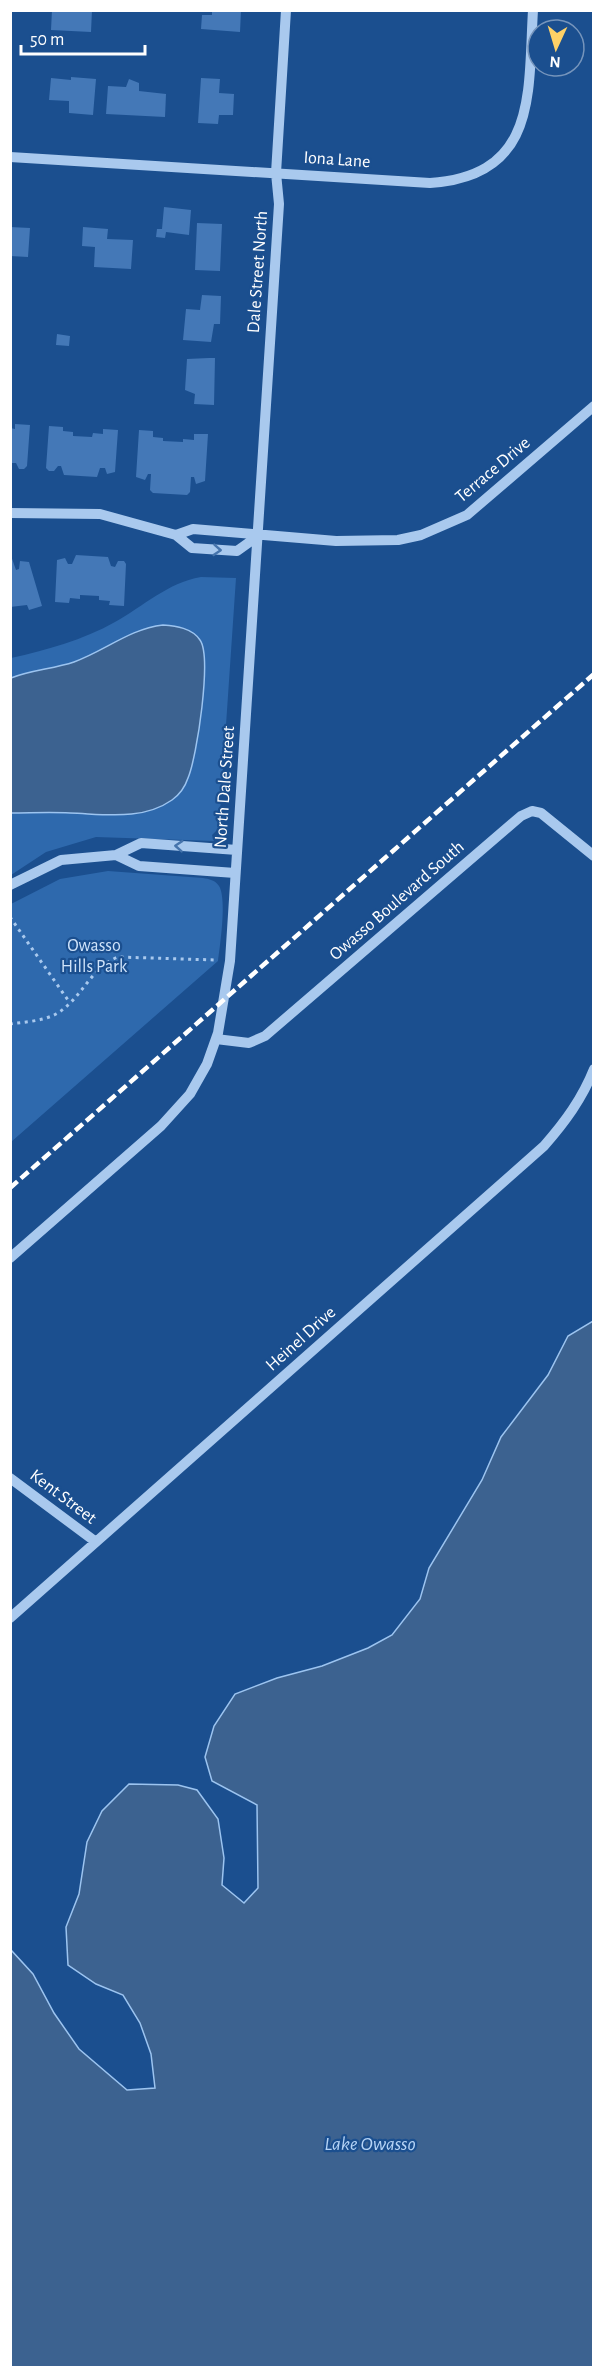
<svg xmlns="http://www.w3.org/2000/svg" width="604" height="2378" font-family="'Alegreya Sans',sans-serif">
	<rect width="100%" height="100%" fill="#1b4f8f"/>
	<!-- green -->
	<path fill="#2e69ad" d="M201,577L236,578L219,828L212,835L214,841L96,837L46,852L11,875V658C47,650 83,640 115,622C144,606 167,583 201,577Z
		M108,871L203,878C209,879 215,880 219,886C227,899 220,945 218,961L11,1142V904L60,879Z"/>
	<!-- water -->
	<path fill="#3c6290" stroke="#9cc4f0" stroke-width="1.5" d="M163,625C176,626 192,628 200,640C212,657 197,757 188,778C185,787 179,795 172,800C142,821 104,814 70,813C50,812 30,813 11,813V678C31,670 53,669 74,662C105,651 129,629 163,625Z
		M593,1321V2367H11V1950L33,1974L54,2013L79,2049L127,2090L155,2088L151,2054L140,2023L123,1995L96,1984L68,1965L66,1927L79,1894L87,1842L102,1811L129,1784L178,1785L197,1790L218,1819L224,1858L222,1885L244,1903L258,1888L257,1805L212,1781L205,1757L214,1726L235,1694L277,1678L322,1666L368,1648L392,1635L420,1599L429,1568L482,1480L501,1437L548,1375L568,1336Z"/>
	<!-- building -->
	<path fill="#4478b7" d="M52,10H92L91,32L51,30Z
		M212,10H241L240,32L201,29L202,15H212Z
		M71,77L96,79L93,115L69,113V101L49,100L51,78L71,80Z
		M201,78L220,79L219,93L234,94L233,115H219L218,124L198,123Z
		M129,79L139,83V91L166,94L165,117L106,114L108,86L126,87Z
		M164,207L191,210L189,235L166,232L165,238L156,237L157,229H162Z
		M197,223L222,224L220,271L195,270Z
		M10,227L30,228L28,257L10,256Z
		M83,227L108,229L107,239L133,240L131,269L94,267L95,247L82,246Z
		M202,295L221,296L220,324H214L211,342L183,340L186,309L200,310Z
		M57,334L70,336L69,346L56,345Z
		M209,358H215L214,405L194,404L195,394L185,390L187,359Z
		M15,424L30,425L27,466L24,469H19L16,463H10V428L15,429Z
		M49,426L63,427V431L73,432V436L92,437L93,433L103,434V429L118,430L115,472L107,474L105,468H100L97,477L64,475L61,466H58L54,471H49L46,468Z
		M139,430L153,431V437L163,438V441L183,442V439L194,440V434H208L205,481L196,484L194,477H191L190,492L187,495L153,493L150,490L151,474H148L145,480L136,477Z
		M10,553L16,570L19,569L20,561L29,562L42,606L29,610L27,605L10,607Z
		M76,555L108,557L111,566L115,567L118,561H124L126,564L124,606L109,605L110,601L99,600V596L80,595V599L70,598L69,603L55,602L57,560L65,558L68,564H72Z"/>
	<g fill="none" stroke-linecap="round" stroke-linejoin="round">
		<!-- path -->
		<path stroke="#a9c9ee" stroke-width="3" stroke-dasharray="3 4.5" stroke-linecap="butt" d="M10,917L70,1003
			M10,1024C25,1022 43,1021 56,1014C82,999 90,968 118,957L216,960"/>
		<!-- minor -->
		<path stroke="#a9c9ee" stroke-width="10" d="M10,157L430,183C538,176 528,93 533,10
			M10,513L100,514L176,535L192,548L237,551L258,536
			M176,535L193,529L336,541L398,540L421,535L467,515L594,406
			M116,855L139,866L235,873
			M10,885L61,860L116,855L141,843L237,850
			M216,1039L249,1043L265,1036L521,816L532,811L541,813L594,856
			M10,1258L161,1126L190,1094L207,1064L218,1033L230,961L279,204L276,173L286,10
			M10,1478L96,1542
			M10,1618L544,1146C565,1122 582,1099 594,1069"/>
		<!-- rail -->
		<path stroke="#fff" stroke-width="4.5" stroke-dasharray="10 4.5" stroke-linecap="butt" d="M10,1188L594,674"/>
	</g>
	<!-- one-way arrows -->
	<defs><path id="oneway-chevron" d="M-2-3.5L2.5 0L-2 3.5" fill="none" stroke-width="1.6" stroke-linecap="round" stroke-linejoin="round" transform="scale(1.5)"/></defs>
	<g stroke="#4674ac">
		<use href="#oneway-chevron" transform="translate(217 550) rotate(4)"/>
		<use href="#oneway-chevron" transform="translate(179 846) rotate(-176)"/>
	</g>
	<g text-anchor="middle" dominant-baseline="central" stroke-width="4.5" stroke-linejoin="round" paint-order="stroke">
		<!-- street labels -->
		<g font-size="18" fill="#fff" stroke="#1b4f8f">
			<text transform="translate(337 160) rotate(4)">Iona Lane</text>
			<text transform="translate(258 272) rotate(-86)">Dale Street North</text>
			<text transform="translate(493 470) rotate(-40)">Terrace Drive</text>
			<text transform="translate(225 787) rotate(-86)">North Dale Street</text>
			<text transform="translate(397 901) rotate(-41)">Owasso Boulevard South</text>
			<text transform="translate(301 1339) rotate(-42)">Heinel Drive</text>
			<text transform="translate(63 1497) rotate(37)">Kent Street</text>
		</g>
		<!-- park labels -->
		<g font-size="18" fill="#cfe3fa" stroke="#1b4f8f">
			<text x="94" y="946">Owasso<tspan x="94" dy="21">Hills Park</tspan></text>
		</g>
		<!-- water labels -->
		<g font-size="20" font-style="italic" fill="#b5d3f5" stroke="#1b4f8f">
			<text x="370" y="2144">Lake Owasso</text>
		</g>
	</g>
	<!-- border -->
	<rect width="604" height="2378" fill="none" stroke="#ffffff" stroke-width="24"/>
	<!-- north arrow -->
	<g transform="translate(556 48) rotate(184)"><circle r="28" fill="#1b4f8f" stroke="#7695bc" stroke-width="1.5"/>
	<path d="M0-4.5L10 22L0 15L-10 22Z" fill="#ffd166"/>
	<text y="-9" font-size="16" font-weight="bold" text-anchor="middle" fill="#ffffff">N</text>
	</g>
	<!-- scale -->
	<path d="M21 45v9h124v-9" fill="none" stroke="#ffffff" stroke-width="3"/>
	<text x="30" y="45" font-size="18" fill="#ffffff" stroke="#1b4f8f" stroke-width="4.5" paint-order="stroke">50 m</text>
</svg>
